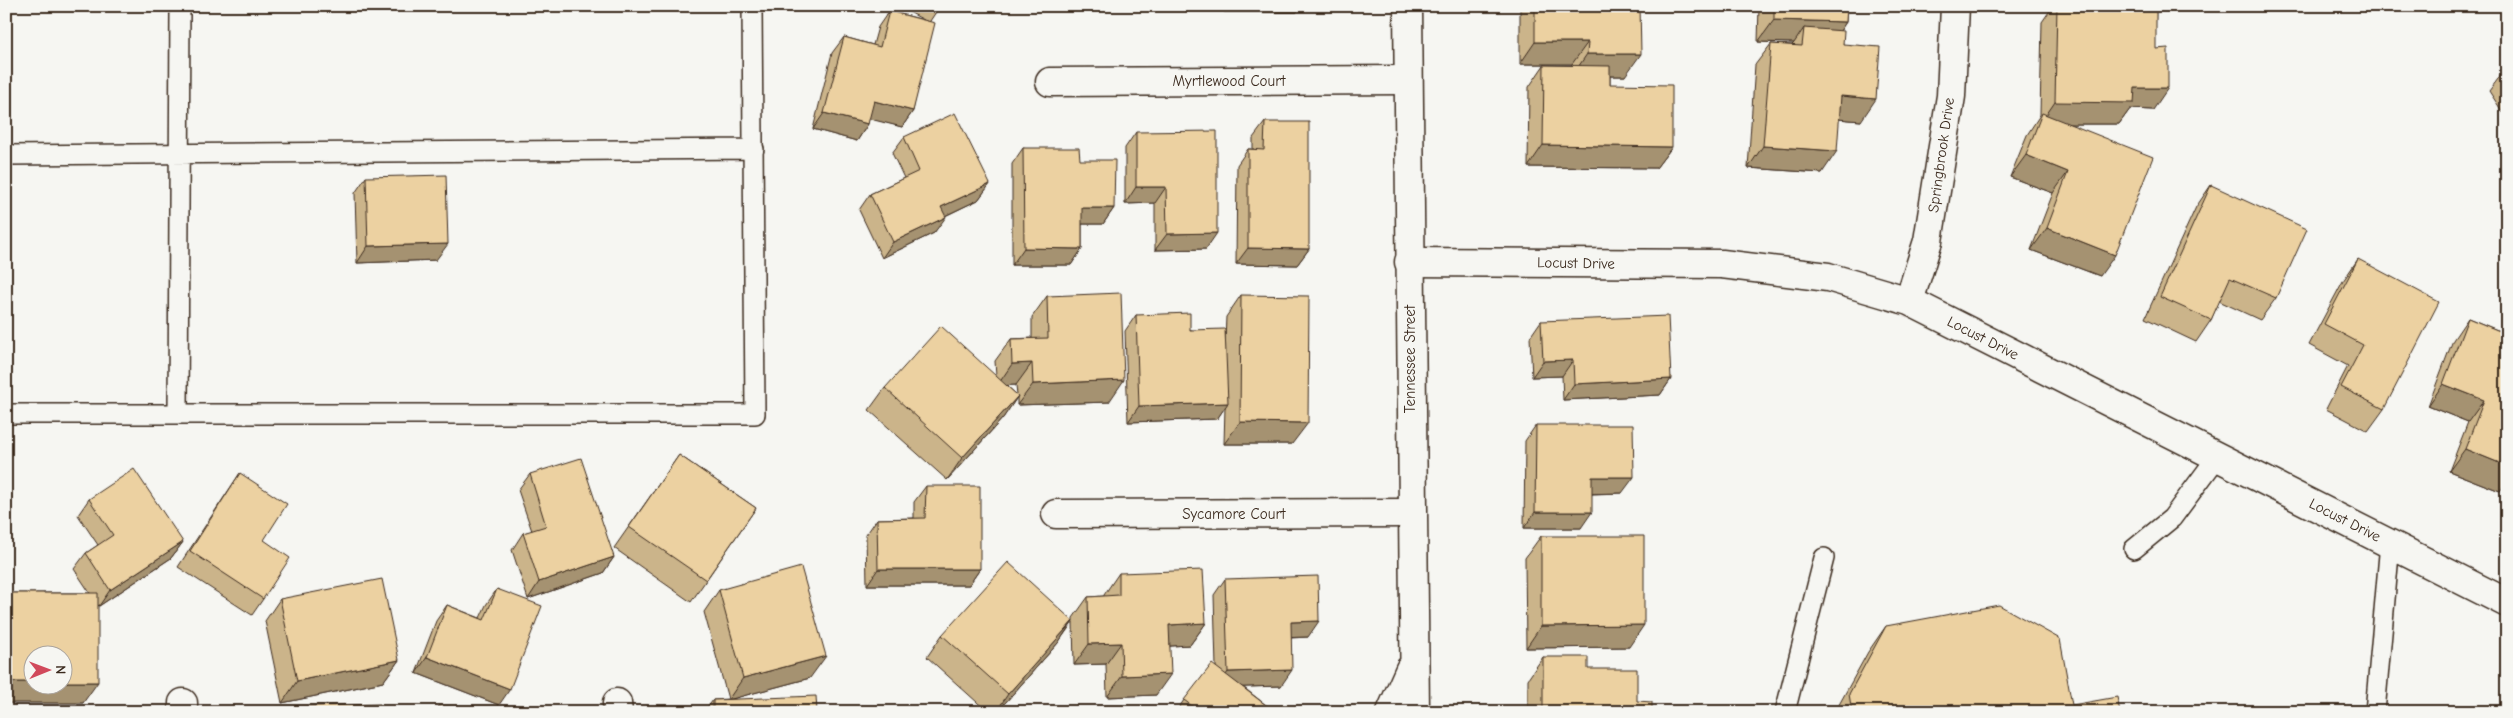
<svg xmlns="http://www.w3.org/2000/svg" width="2513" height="718" font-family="'Comic Neue',sans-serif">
	<rect width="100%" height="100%" fill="#f6f6f2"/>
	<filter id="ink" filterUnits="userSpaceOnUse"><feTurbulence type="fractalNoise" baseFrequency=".02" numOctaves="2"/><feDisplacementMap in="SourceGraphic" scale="10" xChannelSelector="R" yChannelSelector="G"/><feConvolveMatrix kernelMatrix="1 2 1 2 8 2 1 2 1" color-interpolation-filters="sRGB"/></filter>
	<g filter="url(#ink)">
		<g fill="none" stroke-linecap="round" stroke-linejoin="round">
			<!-- lane casing -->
			<g stroke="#3b2a1e" stroke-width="22">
				<path id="lane" d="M6,155L754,149
					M6,414H755L752,6
					M178,414L180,6
					M2134,549L2172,518L2218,456
					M1785,712L1824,558
					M2375,712L2390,543"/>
			</g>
			<!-- street casing -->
			<g stroke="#3b2a1e" stroke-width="31">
				<path id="street" d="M1050,82L1408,80
					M1409,262L1722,264L1828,277L1909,301L2507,603
					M1909,301L1928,241L1951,96L1955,6
					M1056,514L1411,513
					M617,703L618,712
					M183,712V703"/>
			</g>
			<!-- secondary casing -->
			<g stroke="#3b2a1e" stroke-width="31">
				<path id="secondary" d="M1408,6L1415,712
					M1391,712L1410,669"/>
			</g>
			<!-- lane -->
			<use href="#lane" stroke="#f6f6f2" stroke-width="19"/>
			<!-- street -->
			<use href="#street" stroke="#f6f6f2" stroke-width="28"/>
			<!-- secondary -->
			<use href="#secondary" stroke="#f6f6f2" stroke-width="28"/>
		</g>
		<!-- wall -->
		<path fill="#cbb48a" stroke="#3b2a1e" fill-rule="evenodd" d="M898,6H940L930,21L913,111L902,127L869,118L868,124L857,141L813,129L832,53L844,37L873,45L878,27L889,11L924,20Z
			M1224,6H1301L1297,12H1224Z
			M1520,6H1640L1625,76H1610V84L1672,147L1656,168L1528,167L1529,87L1544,65L1572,66V64H1520Z
			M1759,6H1847L1846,22L1840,31L1861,121L1839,119L1822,173L1748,168L1755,65L1771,44L1792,45L1794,43L1758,42Z
			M2053,6H2156L2153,110L2130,109L2119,124H2070L2100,276L2031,250L2053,193L2010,177L2027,135L2040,115L2042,22Z
			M2507,13V31L2501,21Z
			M2507,71V119L2489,91L2501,75Z
			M1265,122L1309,249L1297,265L1236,264L1237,165L1248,149H1253V138Z
			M1136,132L1206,249L1155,250V203L1125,204V148Z
			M904,137L990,184L978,200L945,216L934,233L882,258L859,210L870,194L904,178L892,153Z
			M1023,148L1080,160L1114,208L1103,224H1082V249L1071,265H1012V164Z
			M366,177L436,260L357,263L355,193Z
			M2211,185L2276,298L2260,320L2219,301L2211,320L2196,342L2145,318L2196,207Z
			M2358,259L2384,409L2368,431L2326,409L2348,366L2309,345L2343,281Z
			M1241,295L1292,444H1224L1225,407L1217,419L1128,422L1125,331L1136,315L1225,339L1226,317Z
			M1047,296L1109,402L1017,405V397L1003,418L947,480L869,410L885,388L996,376L995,361L1011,339L1032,338V317ZM1006,385H1016L1017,395Z
			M2468,318L2507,334V481L2500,491L2449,471L2468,422L2428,406L2453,340Z
			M1541,321L1671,379L1660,395L1563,400L1562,376L1532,377L1530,337Z
			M1536,425L1622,493L1592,494L1581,528H1524L1525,441Z
			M679,455L756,508L691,602L614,548Z
			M240,473L264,540L263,599L252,615L178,567Z
			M530,474L614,557L603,573L528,599L512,550L523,533L532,531L518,490Z
			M926,486L980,569L969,585H867L866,535L877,519L914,518V502Z
			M89,499L183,542L171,558L99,606L98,605L83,703H6V593H90L74,569L86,553L98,545L78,515Z
			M1541,536L1629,647L1526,648L1525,558Z
			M1119,573L1206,623L1190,645L1170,646L1156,695L1107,697L1106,664L1074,665L1073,622L1058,643L997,712H988L927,657L942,635L1073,621V618L1088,597L1104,596V595Z
			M1225,579L1308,637L1291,638L1281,686L1243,687L1275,712H1176L1184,700L1216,667L1214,595Z
			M497,589L499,705L416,673L436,621L447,605L480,618L486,605Z
			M719,590L810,678L731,699L817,712H704L713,700L728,699L704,612Z
			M280,599L399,660L383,682L282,703L265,621Z
			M1886,626L2072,705L2120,712H1835L1868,652Z
			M1543,657L1588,669L1652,712H1528V679Z
			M439,706L527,712H435Z"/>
		<!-- shaded-wall -->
		<path fill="#a59271" stroke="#3b2a1e" d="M1228,6H1301L1297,12H1224Z
			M1774,20L1846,22L1831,44L1804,28L1794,43L1758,42Z
			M1535,42H1588L1572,64H1520Z
			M1587,54H1641L1625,76H1572Z
			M2135,88H2168L2153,110L2130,109L2119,124H2040L2055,102Z
			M1841,96L1876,99L1861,121L1826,118Z
			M874,101L913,111L902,127L862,117Z
			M824,113L868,124L857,141L813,129Z
			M1543,145L1672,147L1656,168L1528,167Z
			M1763,146L1837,151L1822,173L1748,168Z
			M2026,155L2068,172L2053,193L2010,177Z
			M990,184L978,200L930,223L941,207Z
			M1136,187H1166L1155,203L1125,204Z
			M1082,208H1114L1103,224H1071Z
			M946,217L934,233L882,258L893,242Z
			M2047,228L2115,255L2100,276L2031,250Z
			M1217,233L1206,249L1155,250L1167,234Z
			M448,244L436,260L357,263L368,246Z
			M1024,248L1082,249L1071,265H1012Z
			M1248,248L1309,249L1297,265L1236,264Z
			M1573,360L1562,376L1532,377L1543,361Z
			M1032,363L1016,385L997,386L1012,364Z
			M1671,379L1660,395L1563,400L1574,384Z
			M1124,380L1109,402L1017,405L1033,384Z
			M2443,384L2484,400L2468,422L2428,406Z
			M1018,396L1003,418L947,480L962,458Z
			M1228,403L1217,419L1128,422L1139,406Z
			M1240,422L1308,423L1292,444H1224Z
			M2465,449L2507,466V481L2500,491L2449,471Z
			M1592,477H1634L1622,493L1581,494Z
			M1535,512H1592L1581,528H1524Z
			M183,542L171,558L99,606L110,590Z
			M614,557L603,573L528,599L539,582Z
			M878,569H980L969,585H867Z
			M1073,621L1058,643L997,712H996L1008,694Z
			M1319,621L1308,637L1279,638L1291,622Z
			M1206,623L1190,645L1153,647L1169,625Z
			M1644,625L1629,647L1526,648L1541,626Z
			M1121,643L1106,664L1074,665L1089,644Z
			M826,656L810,678L728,700L743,678Z
			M427,657L510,689L499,705L416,673Z
			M399,660L383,682L282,703L297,681Z
			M1292,670L1281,686L1217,688L1228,672Z
			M1171,674L1156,695L1107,697L1122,676Z
			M6,682H32V686H62V682H98L83,703H6Z
			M1543,709L1575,710L1573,712H1541Z"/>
		<!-- building -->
		<path fill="#ecd1a1" stroke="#3b2a1e" d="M1535,6H1640L1641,54H1587L1588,42H1535Z
			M1774,6H1847L1846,22L1774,20Z
			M2057,6H2156V49L2168,48V88H2135L2134,103L2055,102Z
			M889,11L935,23L913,111L874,101L868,124L824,113L844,37L880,47Z
			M1804,28L1844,31L1843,44L1880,47L1876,99L1841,96L1837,151L1763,146L1771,44L1802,46Z
			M1544,65L1610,66V84L1672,85V147L1543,145Z
			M2507,71V85L2501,75Z
			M955,113L990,184L941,207L946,217L893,242L870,194L919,171L904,137Z
			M2042,113L2153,157L2115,255L2047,228L2068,172L2026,155Z
			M1265,122H1309V249L1248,248V149L1264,150Z
			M1217,131V233L1167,234L1166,187H1136V132Z
			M1023,148H1079L1080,160H1115L1114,208H1082V249L1024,248Z
			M446,175L448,244L368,246L366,177Z
			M2211,185L2307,229L2276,298L2230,278L2211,320L2160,297Z
			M2358,259L2439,302L2384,409L2341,387L2363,345L2324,324Z
			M1121,293L1124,380L1033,384L1032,363L1012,364L1011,339L1048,338L1047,296Z
			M1241,295L1309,296L1308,423L1240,422Z
			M1190,313V330L1225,329L1228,403L1139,406L1136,315Z
			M1668,316L1671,379L1574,384L1573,360L1543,361L1541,321Z
			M2468,318L2507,334V466L2465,449L2484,400L2443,384Z
			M941,326L1018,396L962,458L885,388Z
			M1536,425H1633L1634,477H1592V512H1535Z
			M679,455L756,508L706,580L629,527Z
			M581,458L614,557L539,582L523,533L546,526L530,474Z
			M134,469L183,542L110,590L86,553L113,535L89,499Z
			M240,473L287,504L264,540L290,558L263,599L190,551Z
			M926,486H980V569H878L877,519L925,518Z
			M1541,536H1644V625L1541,626Z
			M1008,562L1073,621L1008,694L942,635Z
			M801,567L826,656L743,678L719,590Z
			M1203,570L1206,623L1169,625L1171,674L1122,676L1121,643L1089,644L1088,597L1119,595V573Z
			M1318,576L1319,621L1291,622L1292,670L1228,672L1225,579Z
			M382,579L399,660L297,681L280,599Z
			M497,589L542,606L510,689L427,657L447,605L484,620Z
			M6,593H98V682H62V656H32V682H6Z
			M1999,605L2060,639L2072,705L2117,697L2120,712H1852L1849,694L1886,626Z
			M1543,657H1588V669H1637V701L1652,702V712H1574L1575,710L1543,709Z
			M1212,664L1275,712H1200L1184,700Z
			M816,696L817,712H713V700Z
			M380,704V712H276V707Z
			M439,706L527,707V712H439Z
			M9,711L74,712H9Z"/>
	</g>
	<g text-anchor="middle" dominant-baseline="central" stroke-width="4.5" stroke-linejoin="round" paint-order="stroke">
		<!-- street labels -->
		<g font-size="15" fill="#3b2a1e" stroke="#f6f6f2">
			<text x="1229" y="81">Myrtlewood Court</text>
			<text transform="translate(1941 155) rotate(-82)">Springbrook Drive</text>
			<text transform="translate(1576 263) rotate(1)">Locust Drive</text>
			<text transform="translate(1983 338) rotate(27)">Locust Drive</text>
			<text transform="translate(1410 359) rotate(-90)">Tennessee Street</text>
			<text x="1234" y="514">Sycamore Court</text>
			<text transform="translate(2345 520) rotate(27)">Locust Drive</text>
		</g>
	</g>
	<!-- margin -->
	<rect width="2513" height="718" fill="none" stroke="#f6f6f2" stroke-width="25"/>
	<rect x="12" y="12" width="2488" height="693" fill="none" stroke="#3b2a1e" stroke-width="2" filter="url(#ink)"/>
	<!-- north arrow -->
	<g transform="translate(48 670) rotate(89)"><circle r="24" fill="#f6f6f2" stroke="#aba49d"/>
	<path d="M0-4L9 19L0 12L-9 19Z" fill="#d1495b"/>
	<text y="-8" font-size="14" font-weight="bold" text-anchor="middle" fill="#3b2a1e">N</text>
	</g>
</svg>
